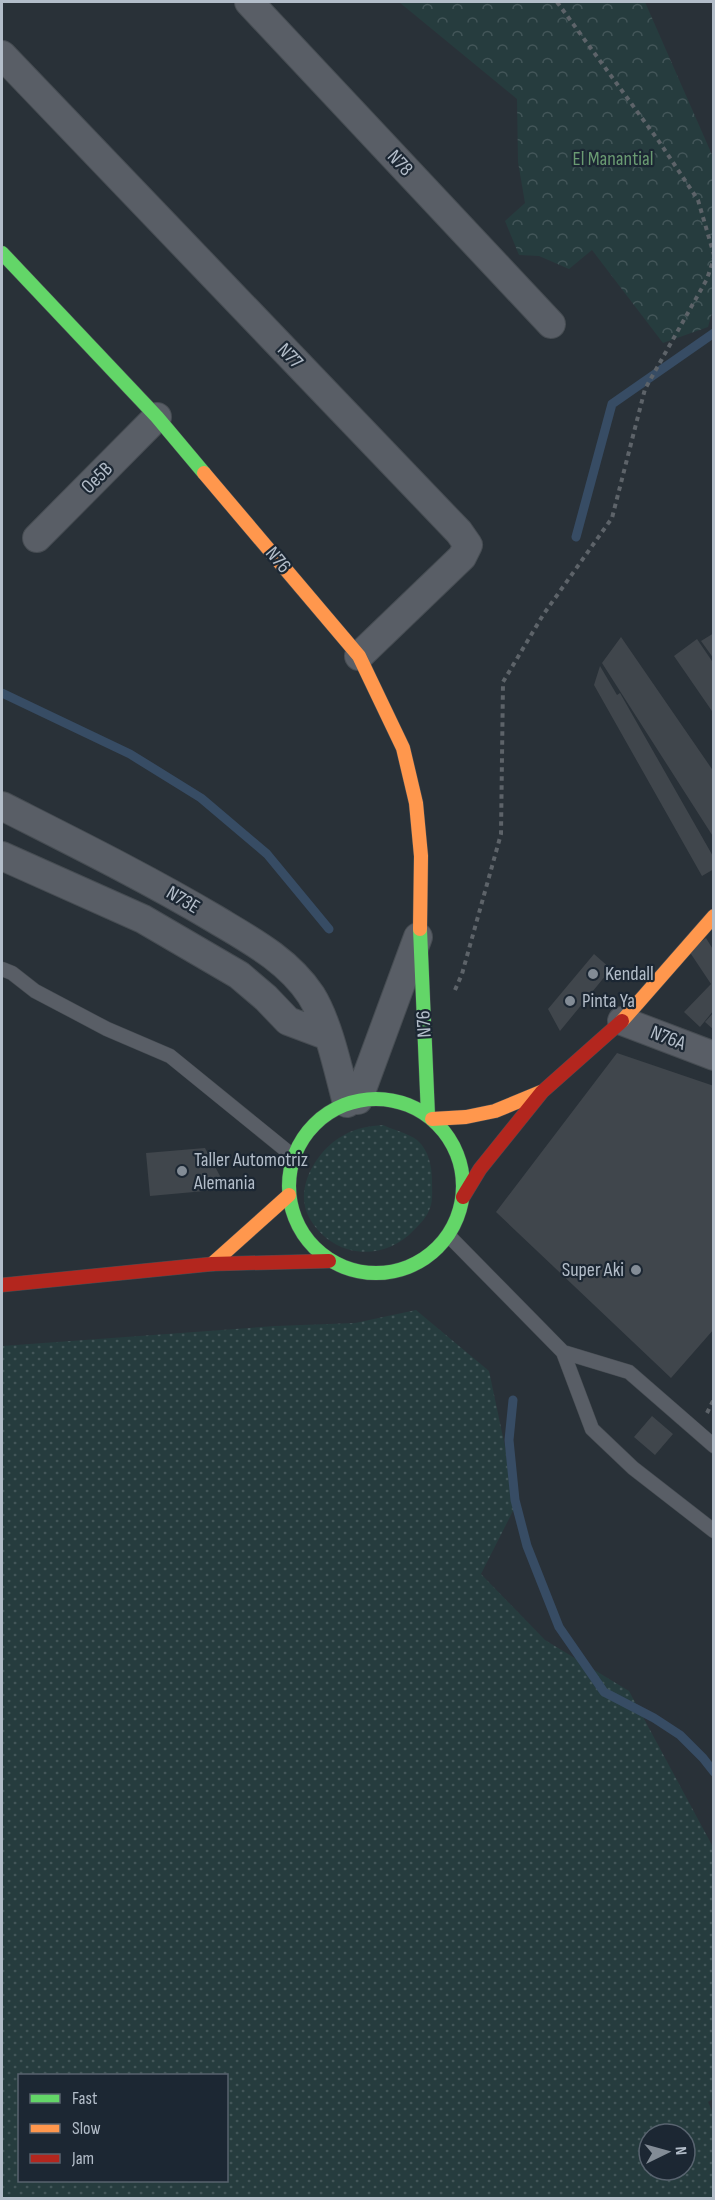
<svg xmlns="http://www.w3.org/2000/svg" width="715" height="2200" font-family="'Sofia Sans Condensed',sans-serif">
	<defs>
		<pattern id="grass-dots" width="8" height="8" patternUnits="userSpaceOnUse" patternTransform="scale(1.5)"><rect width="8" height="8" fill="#263c3e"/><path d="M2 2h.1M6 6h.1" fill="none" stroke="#435659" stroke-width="1.8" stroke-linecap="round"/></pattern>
		<pattern id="park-crowns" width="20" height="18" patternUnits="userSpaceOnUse" patternTransform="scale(1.5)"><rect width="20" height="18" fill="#263c3e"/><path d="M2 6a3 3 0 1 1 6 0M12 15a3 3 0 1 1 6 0" fill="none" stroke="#435659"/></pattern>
	</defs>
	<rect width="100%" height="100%" fill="#293138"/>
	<!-- grass -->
	<path fill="url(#grass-dots)" fill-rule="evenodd" d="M383,1125C393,1130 408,1133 417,1140C429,1150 432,1167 432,1181C432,1190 433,1201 430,1208C427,1217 420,1224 414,1230C383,1263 333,1258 310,1219C292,1190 317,1149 344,1135C356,1128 369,1126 383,1125Z
		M416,1310L489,1371L517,1503L481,1574L545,1640L629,1691L713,1847L714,2098L708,2102L713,2113V2198H2V1346L275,1326L355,1323ZM20,2076H226V2180H20ZM649,2134H685V2170H649Z"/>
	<!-- park -->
	<path fill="url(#park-crowns)" d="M399,2H645L713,157L714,306L708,327L663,343L592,250L569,269L539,256L519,255L505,221L525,203L518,162L517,99Z"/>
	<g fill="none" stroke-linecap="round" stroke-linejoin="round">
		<!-- stream -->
		<path stroke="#374c64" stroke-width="9" d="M576,537L612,404L714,333
			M2,693L130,754L201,798L267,854L329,929
			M513,1400L509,1440L515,1500L527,1546L559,1627L604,1692L654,1718L680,1735L703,1758L714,1772"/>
	</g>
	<!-- building -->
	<path fill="#40464c" d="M714,633V659L701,641Z
		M621,637L714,772V838L602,663Z
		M697,639L714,664V714L674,656Z
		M600,666L617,695L620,693L714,858V869L702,876L594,685Z
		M706,938L714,951V1010L700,1027L684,1012L711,984L689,951Z
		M594,954L611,969L560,1031L548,1009Z
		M714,1012V1030L705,1022Z
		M617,1053L714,1086V1329L671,1378L496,1212Z
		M205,1148L227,1189L150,1196L146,1153Z
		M652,1416L673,1434L655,1455L634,1437Z"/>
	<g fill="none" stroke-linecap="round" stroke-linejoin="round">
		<!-- lane casing -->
		<g stroke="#474d53" stroke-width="15">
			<path id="lane" d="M2,969L12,973L35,991L107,1029L170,1056L293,1156
				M449,1236L563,1352L592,1429L633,1468L714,1531
				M563,1352L629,1372L714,1446"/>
		</g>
		<!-- street casing -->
		<g stroke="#474d53" stroke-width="30">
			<path id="street" d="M249,2L551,324
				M2,55L459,532L468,545L462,557L359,656
				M37,538L157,417
				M2,806C73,842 146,878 215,919C250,940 288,960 311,995C329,1024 338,1070 347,1103
				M2,856L143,919L239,975L266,998L288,1021L328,1036
				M622,1021L714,1056
				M358,1100L418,937"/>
		</g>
		<!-- fast casing -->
		<g stroke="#474d53" stroke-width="15">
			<path id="fast" d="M2,253L157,417L204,473
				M420,929L428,1115
				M289 1186a87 87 0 1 1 174 0a87 87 0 1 1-174 0Z"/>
		</g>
		<!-- slow casing -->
		<g stroke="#474d53" stroke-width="15">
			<path id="slow" d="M204,473L359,656L403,748L416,803L421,856L420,929
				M622,1021L714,916
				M432,1119L466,1117L495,1111L541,1092
				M212,1264L289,1195"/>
		</g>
		<!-- jam casing -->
		<g stroke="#474d53" stroke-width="15">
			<path id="jam" d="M463,1197L480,1169L542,1092L622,1021
				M2,1285L212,1264L329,1261"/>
		</g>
		<!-- path -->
		<path stroke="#5d6369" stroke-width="4" stroke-dasharray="4.5 4.5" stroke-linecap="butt" d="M557,2L658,140L698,200L714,255
			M455,990L462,974L501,834L503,682L543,615L612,518L645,389L707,279L714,258
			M707,1413L714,1399"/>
		<!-- lane -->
		<use href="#lane" stroke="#595e66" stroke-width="14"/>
		<!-- street -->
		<use href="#street" stroke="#595e66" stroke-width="28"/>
		<!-- fast -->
		<use href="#fast" stroke="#63d668" stroke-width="14"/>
		<!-- slow -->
		<use href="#slow" stroke="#ff974d" stroke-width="14"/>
		<!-- jam -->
		<use href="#jam" stroke="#b3261e" stroke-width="14"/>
	</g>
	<!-- markers -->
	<g fill="#838c96" stroke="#1c2733" stroke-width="2">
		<circle cx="593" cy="974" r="6"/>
		<circle cx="570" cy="1001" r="6"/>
		<circle cx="182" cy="1171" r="6"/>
		<circle cx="636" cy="1270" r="6"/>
	</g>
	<g text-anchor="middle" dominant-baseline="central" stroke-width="4.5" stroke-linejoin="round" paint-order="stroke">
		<!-- park labels -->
		<g font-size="20" fill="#6a9b72" stroke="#1c2733">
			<text x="613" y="159">El Manantial</text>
		</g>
		<!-- street labels -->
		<g font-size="20" fill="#b3bdc9" stroke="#1c2733">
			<text transform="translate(400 163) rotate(47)">N78</text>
			<text transform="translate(290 356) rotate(46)">N77</text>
			<text transform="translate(97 478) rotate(-45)">Oe5B</text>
			<text transform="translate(278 560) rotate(50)">N76</text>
			<text transform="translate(183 900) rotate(31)">N73E</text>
			<text transform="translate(424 1024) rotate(-93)">N76</text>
			<text transform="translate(668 1038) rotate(21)">N76A</text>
		</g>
		<!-- poi labels -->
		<g font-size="20" fill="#b3bdc9" stroke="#1c2733" text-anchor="start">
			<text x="605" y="974">Kendall</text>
			<text x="582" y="1001">Pinta Ya</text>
			<text x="194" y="1160">Taller Automotriz<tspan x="194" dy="23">Alemania</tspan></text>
			<text x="624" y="1270" text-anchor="end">Super Aki</text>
		</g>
	</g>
	<!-- border -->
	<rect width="715" height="2200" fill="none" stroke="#b3bdc9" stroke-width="6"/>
	<!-- legend -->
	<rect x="18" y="2074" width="210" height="108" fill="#1c2733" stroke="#58636f" stroke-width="1.5"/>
	<rect x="30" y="2094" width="30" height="9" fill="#63d668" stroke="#58636f" stroke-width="1.5"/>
	<text x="72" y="2104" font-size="18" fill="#b3bdc9">Fast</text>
	<rect x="30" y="2124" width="30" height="9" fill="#ff974d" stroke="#58636f" stroke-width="1.5"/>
	<text x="72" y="2134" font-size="18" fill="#b3bdc9">Slow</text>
	<rect x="30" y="2154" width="30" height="9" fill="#b3261e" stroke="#58636f" stroke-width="1.5"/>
	<text x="72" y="2164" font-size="18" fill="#b3bdc9">Jam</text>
	<!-- north arrow -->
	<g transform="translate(667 2152) rotate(85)"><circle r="28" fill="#1c2733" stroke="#58636f" stroke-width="1.5"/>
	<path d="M0-4.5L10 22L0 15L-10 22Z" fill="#838c96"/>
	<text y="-9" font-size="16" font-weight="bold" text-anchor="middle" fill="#b3bdc9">N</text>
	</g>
</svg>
